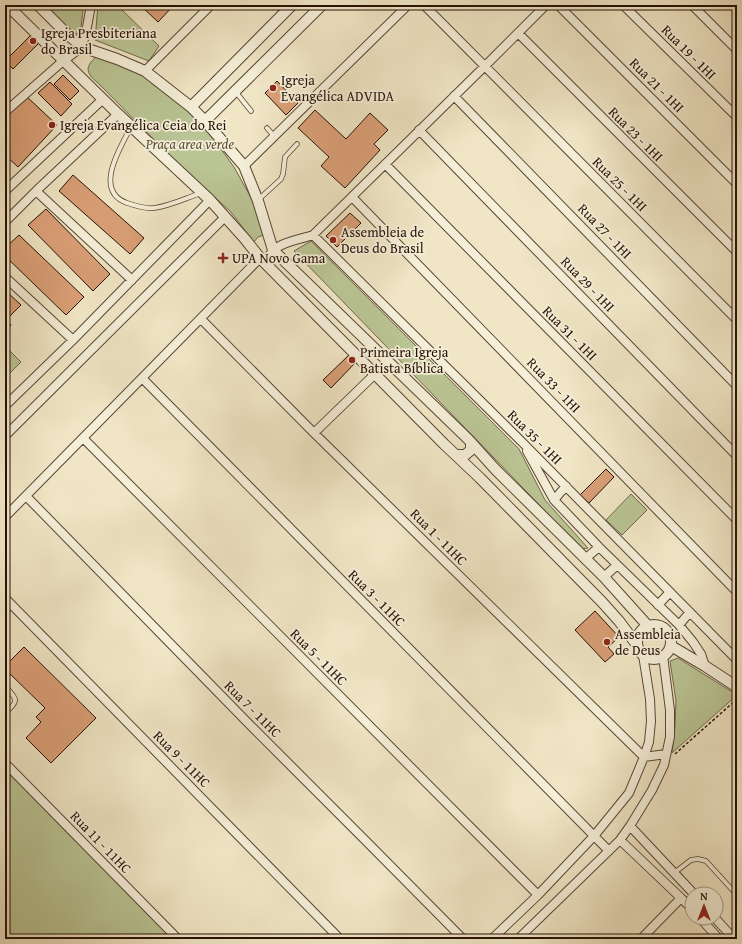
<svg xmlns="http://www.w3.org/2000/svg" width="742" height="944" font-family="'Gentium Book Plus',serif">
	<rect width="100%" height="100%" fill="#f0e6c5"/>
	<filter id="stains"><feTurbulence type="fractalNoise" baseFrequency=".005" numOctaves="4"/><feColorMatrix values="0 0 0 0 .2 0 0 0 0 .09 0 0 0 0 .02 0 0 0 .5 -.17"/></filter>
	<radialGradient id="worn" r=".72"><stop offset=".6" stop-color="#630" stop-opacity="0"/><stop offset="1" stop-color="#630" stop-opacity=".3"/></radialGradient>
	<!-- green -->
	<path fill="#bac494" stroke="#706a4d" d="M44,5H77L83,11L80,35L69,30Z
		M98,5H117L159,46L149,61L95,40Z
		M97,56L122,65L146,77L172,96L207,130L234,167L254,203L264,235L258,237L254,242L230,211L175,161L98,83C85,73 85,66 97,56Z
		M311,241L519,449L545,500L588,548L582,549L294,251Z
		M5,346L21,362L5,378Z
		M631,494L647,510L622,535L606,520Z
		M678,658L737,695L672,753L675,727L676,701L670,661Z
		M5,766L183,939H5Z"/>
	<!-- building -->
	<path fill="#da9f77" stroke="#261006" d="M140,5H174L158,22Z
		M31,35L39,43L13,69L5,61Z
		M63,75L79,91L70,100L54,84Z
		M277,81L298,103L286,115L265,93Z
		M50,82L72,104L61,116L38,93Z
		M26,96L57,125L18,167L5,155V118Z
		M315,110L346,139L370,113L388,130L374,144L380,150L345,188L321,166L329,157L298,128Z
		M73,175L144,238L130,254L59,191Z
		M46,209L110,274L93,291L28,225Z
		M350,213L361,223L337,247L326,236Z
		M19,235L84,297L66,315L5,256V248Z
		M6,291L21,305L6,320L11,325L5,332Z
		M350,354L357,361L331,388L323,380Z
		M606,469L614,477L589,503L580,495Z
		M595,611L619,637L608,647L614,654L605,662L575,630Z
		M24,647L96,718L51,763L26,738L41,722L36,717L45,708L5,669V666Z"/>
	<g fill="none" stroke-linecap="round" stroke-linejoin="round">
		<!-- service casing -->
		<g stroke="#584636" stroke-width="5.5">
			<path id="service" d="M235,91L251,111
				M131,127C120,148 93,191 127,203C136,206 145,209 154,208C170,206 186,198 201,193
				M267,128L274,136
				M258,200L281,179L283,174L285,157L297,144
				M5,686C17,700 20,700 5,713
				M674,873L691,860L698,859L706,861L737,895"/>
		</g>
		<!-- minor casing -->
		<g stroke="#584636" stroke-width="10">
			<path id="minor" d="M424,5L737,320
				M558,5L737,184
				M623,5L737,117
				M692,5L737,50
				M518,33L737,252
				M145,71L211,5
				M454,96L737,386
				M5,112L63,61L82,47L87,27L91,5
				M419,130L737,456
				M385,164L737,520
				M244,166L408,5
				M5,191L103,99
				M36,191L132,280
				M352,197L737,592
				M5,222L36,191L118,114
				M313,235L522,442L737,660
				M5,277L73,340
				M201,319L314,433L644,757L666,754
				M142,378L609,851
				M5,406L73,340L210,200
				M314,433L375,374
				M5,436L225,217
				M83,438L538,895
				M527,451L554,500L599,547L679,625L693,642L701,654L705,666
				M26,496L251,726L363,838L463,939
				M554,500L566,486
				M5,517L142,378L260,258C272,258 268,254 276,248C286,241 301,239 313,235L485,66L546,5
				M585,559L599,547
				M604,577L617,565
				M5,598L340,939
				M658,605L670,592
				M679,625L690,612
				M5,763L178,939
				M630,826L694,894
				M620,840L681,898L692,909
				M700,918L719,939
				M715,918L734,939
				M492,939L538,895L594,836L629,793L644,757L649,742L651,721L650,699L643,655
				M518,939L620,840L630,826L652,790L664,765L670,737V710L663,656
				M641,939L681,898"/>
		</g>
		<!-- tertiary casing -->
		<g stroke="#584636" stroke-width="12">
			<path id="tertiary" d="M7,5L118,114L210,200L245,239L260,258L444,444L480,478L602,602L619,621L637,645
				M38,5L66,33L82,47L117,59L145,71L191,107L205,121L244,166L258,201L273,250L468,439L495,469L604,577L648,626
				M191,107L292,5
				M205,121L322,5
				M456,455H465L471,450V443
				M637 642a17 17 0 1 1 34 0a17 17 0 1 1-34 0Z
				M671,646L705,666L737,687"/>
		</g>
		<!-- path -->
		<path stroke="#261006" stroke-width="1.5" stroke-dasharray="3 2" stroke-linecap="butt" d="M675,754L737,699"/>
		<!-- service -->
		<use href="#service" stroke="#f5efd9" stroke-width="4"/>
		<!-- minor -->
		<use href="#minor" stroke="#f5efd9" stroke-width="8"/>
		<!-- tertiary -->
		<use href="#tertiary" stroke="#f5efd9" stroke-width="10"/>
	</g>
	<!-- markers -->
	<g fill="#8f2418" stroke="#f5efd9" stroke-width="1.5">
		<circle cx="33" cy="41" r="4"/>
		<circle cx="273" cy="88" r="4"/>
		<circle cx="52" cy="125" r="4"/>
		<circle cx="333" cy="240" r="4"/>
		<path d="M221 252h4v4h4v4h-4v4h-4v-4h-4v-4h4z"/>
		<circle cx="352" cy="360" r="4"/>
		<circle cx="607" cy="642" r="4"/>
	</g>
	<g text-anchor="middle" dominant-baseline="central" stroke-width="3.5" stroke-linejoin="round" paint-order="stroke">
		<!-- poi labels -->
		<g font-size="14" fill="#261006" stroke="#f5efd9" text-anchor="start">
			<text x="41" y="33">Igreja Presbiteriana<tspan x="41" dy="16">do Brasil</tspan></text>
			<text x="281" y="80">Igreja<tspan x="281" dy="16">Evangélica ADVIDA</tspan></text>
			<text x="60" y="125">Igreja Evangélica Ceia do Rei</text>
			<text x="341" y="232">Assembleia de<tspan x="341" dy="16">Deus do Brasil</tspan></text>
			<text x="232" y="258">UPA Novo Gama</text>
			<text x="360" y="352">Primeira Igreja<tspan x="360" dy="16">Batista Bíblica</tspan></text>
			<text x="615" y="634">Assembleia<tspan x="615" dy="16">de Deus</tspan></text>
		</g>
		<!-- street labels -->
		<g font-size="14" fill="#261006" stroke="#f5efd9">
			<text transform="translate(689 52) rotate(45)">Rua 19 - 1HI</text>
			<text transform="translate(657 85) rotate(45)">Rua 21 - 1HI</text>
			<text transform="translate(636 134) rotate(45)">Rua 23 - 1HI</text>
			<text transform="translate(620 184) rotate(45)">Rua 25 - 1HI</text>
			<text transform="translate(605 231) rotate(46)">Rua 27 - 1HI</text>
			<text transform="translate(588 284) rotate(46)">Rua 29 - 1HI</text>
			<text transform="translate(570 333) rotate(45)">Rua 31 - 1HI</text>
			<text transform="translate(554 385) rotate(46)">Rua 33 - 1HI</text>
			<text transform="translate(535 437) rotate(45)">Rua 35 - 1HI</text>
			<text transform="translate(439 537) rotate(45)">Rua 1 - 11HC</text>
			<text transform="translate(377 598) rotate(45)">Rua 3 - 11HC</text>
			<text transform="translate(319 657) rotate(45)">Rua 5 - 11HC</text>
			<text transform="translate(253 709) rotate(45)">Rua 7 - 11HC</text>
			<text transform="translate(182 759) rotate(45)">Rua 9 - 11HC</text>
			<text transform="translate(101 842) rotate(46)">Rua 11 - 11HC</text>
		</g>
		<!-- park labels -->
		<g font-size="14" font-style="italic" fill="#5a4f38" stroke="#f5efd9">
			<text x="190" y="144">Praça area verde</text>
		</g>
	</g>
	<!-- margin -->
	<rect width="742" height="944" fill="none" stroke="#f0e6c5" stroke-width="20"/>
	<rect x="6" y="6" width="730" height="932" fill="none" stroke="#261006" stroke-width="2"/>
	<rect x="10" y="10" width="722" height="924" fill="none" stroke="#261006"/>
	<!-- north arrow -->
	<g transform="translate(704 906)"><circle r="19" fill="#f5efd9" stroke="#a29685"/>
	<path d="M0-3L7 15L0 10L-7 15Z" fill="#8f2418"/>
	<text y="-6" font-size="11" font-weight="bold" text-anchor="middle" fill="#261006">N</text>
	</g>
	<rect width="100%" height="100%" filter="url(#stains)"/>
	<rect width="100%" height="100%" fill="url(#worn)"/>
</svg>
